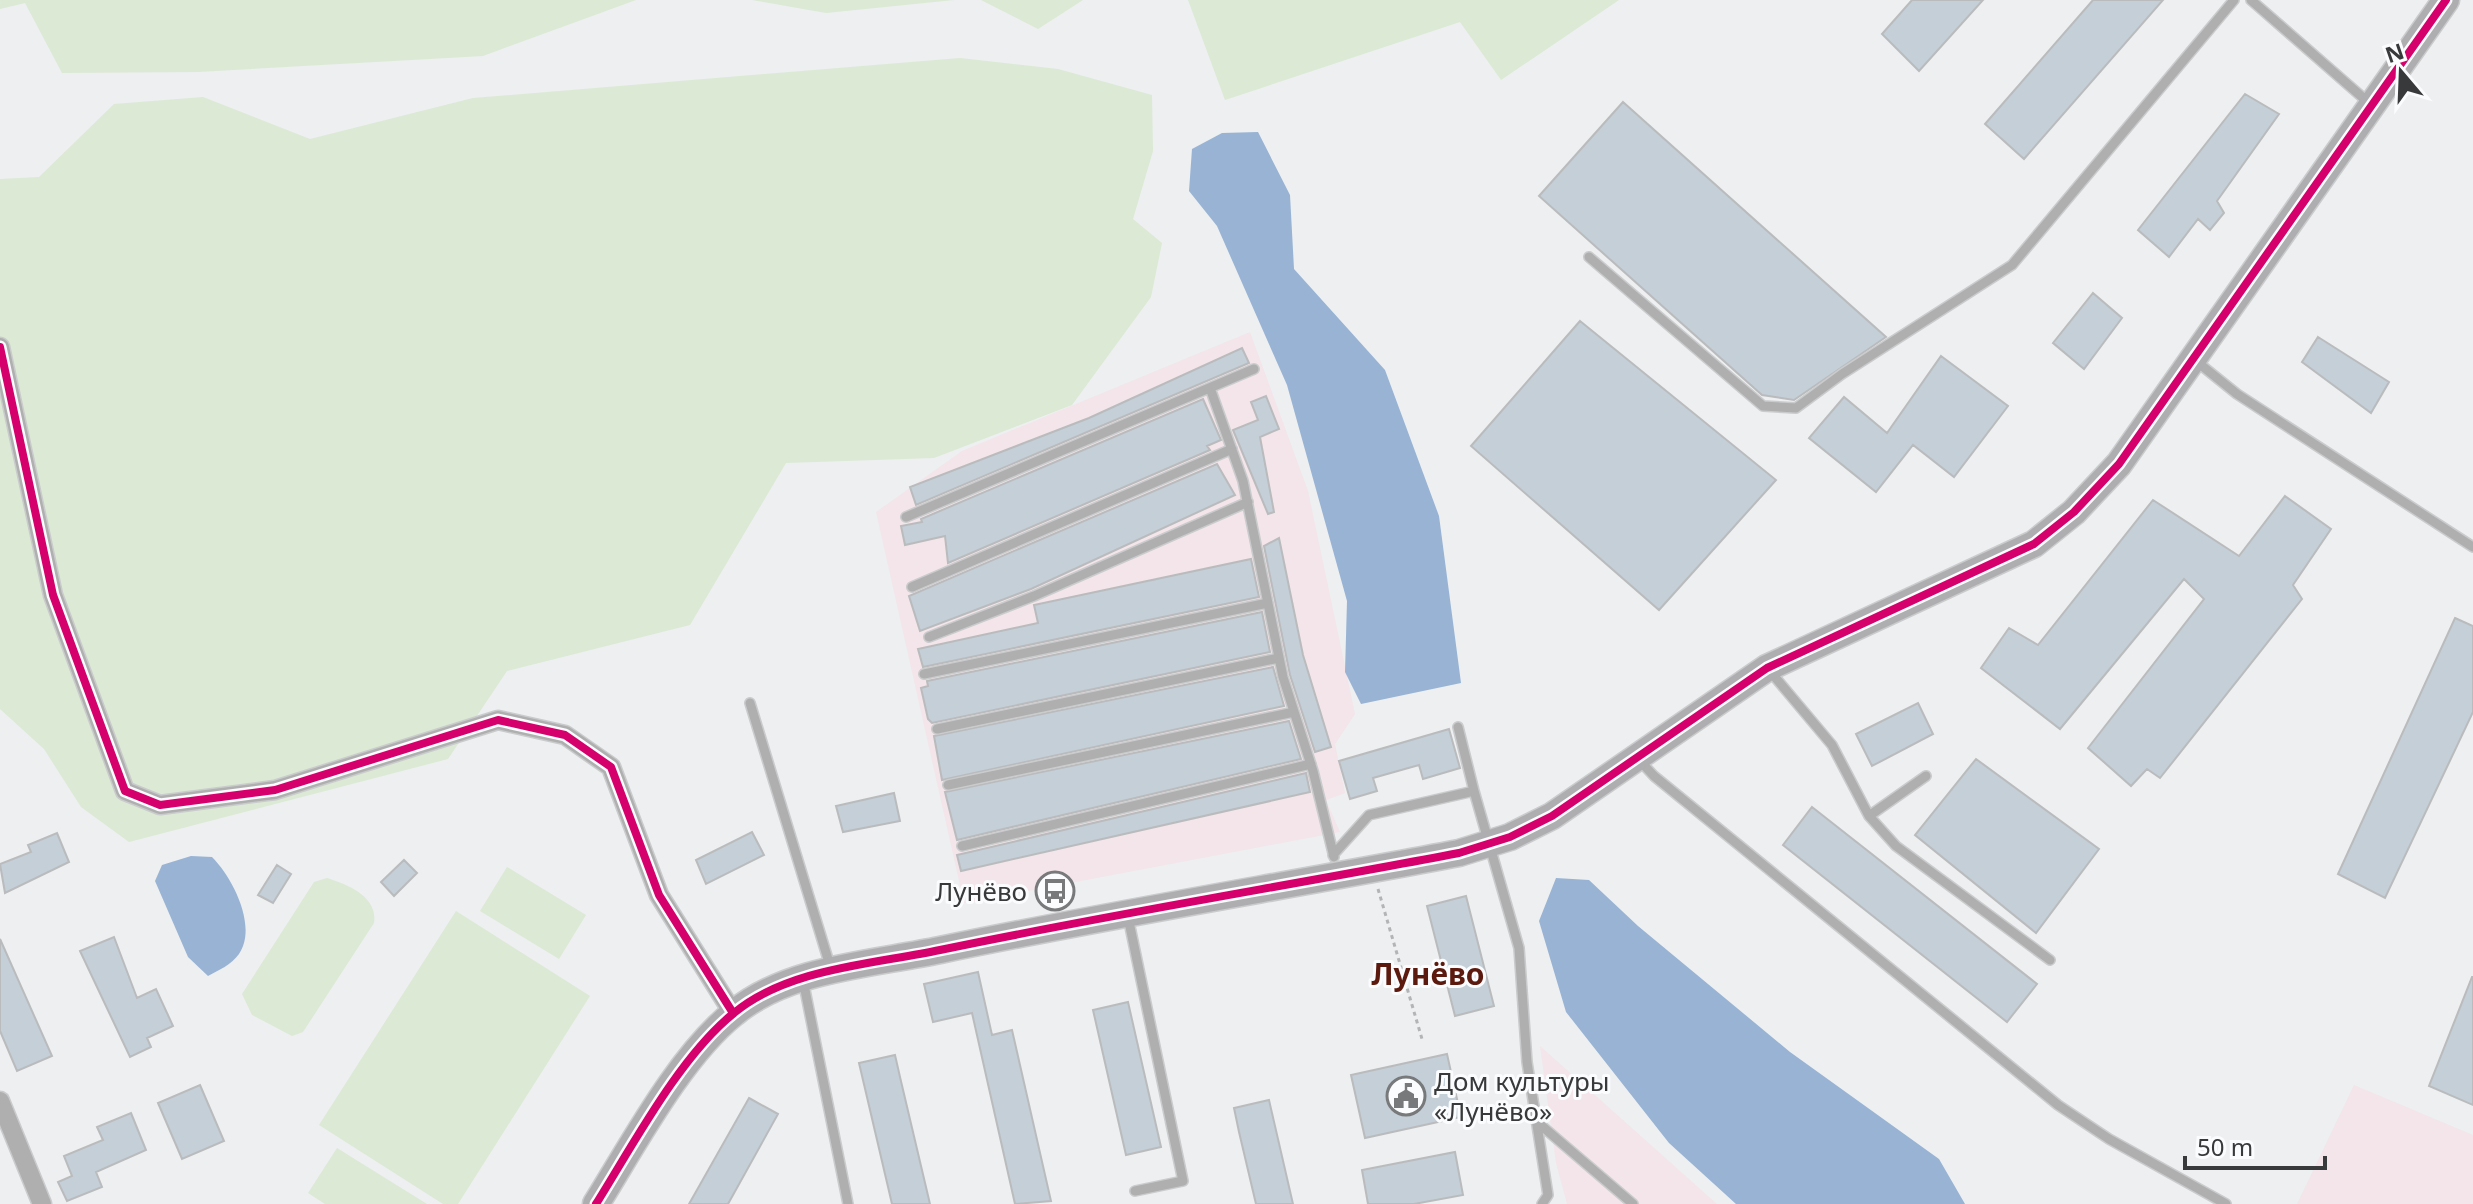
<svg xmlns="http://www.w3.org/2000/svg" width="2473" height="1204" font-family="'Noto Sans',sans-serif">
	<rect width="100%" height="100%" fill="#edeff1"/>
	<!-- industrial -->
	<path fill="#f3e5e9" d="M1250,332L1308,491L1355,714L1335,744L1345,793L1326,800L1340,832L964,903L876,512L962,451Z
		M1540,1046L1717,1204H1567L1556,1163Z
		M2354,1085L2473,1135V1204H2297Z"/>
	<!-- green -->
	<path fill="#dce9d5" d="M0,0H636L483,56L198,72L62,73L25,3L0,9Z
		M752,0H954L826,13Z
		M981,0H1083L1038,29Z
		M1188,0H1619L1501,80L1460,22L1225,100Z
		M960,58L1058,69L1152,95L1153,151L1133,219L1162,243L1151,297L1072,405L934,458L786,463L690,625L507,671L448,759L129,842L81,807L44,749L0,709V179L39,177L114,104L203,97L310,139L473,98Z
		M507,867L586,915L559,959L480,911Z
		M327,878C349,885 378,897 374,923L303,1032L292,1036L252,1015L242,994L314,882Z
		M456,911L590,996L458,1204H443L319,1125Z
		M337,1148L427,1204H325L308,1193Z"/>
	<!-- water -->
	<path fill="#98b3d4" d="M1258,132L1290,195L1294,269L1385,370L1439,516L1461,683L1361,704L1345,672L1347,601L1287,385L1217,226L1189,191L1192,149L1222,133Z
		M191,856L212,857C232,877 258,926 239,954C231,965 219,970 208,976L188,957L155,881L162,865Z
		M1556,878L1589,880L1638,926L1790,1052L1939,1159L1965,1204H1736L1669,1143L1566,1012L1539,921Z"/>
	<!-- building -->
	<path fill="#c4cfd8" stroke="#babbbd" stroke-width="2" d="M1912,0H1983L1919,71L1882,34Z
		M2093,0H2163L2024,159L1985,124Z
		M2245,94L2279,114L2217,201L2224,213L2210,230L2198,219L2169,257L2138,230Z
		M1623,102L1886,337L1794,400L1762,395L1539,196Z
		M2093,293L2122,318L2084,369L2053,343Z
		M1580,321L1776,480L1659,610L1471,446Z
		M2318,337L2389,382L2371,413L2302,362Z
		M1242,348L1249,363L916,505L910,487L1089,418Z
		M1941,356L2008,406L1954,477L1913,445L1876,492L1809,438L1844,397L1887,433Z
		M1266,396L1279,429L1260,437L1274,512L1268,514L1233,430L1258,420L1251,402Z
		M1203,399L1221,440L1207,446L1210,450L948,563L945,536L905,545L901,526L922,522L921,519Z
		M1217,464L1235,495L1031,589L920,631L909,596Z
		M2285,496L2331,529L2293,585L2302,599L2160,778L2147,769L2131,786L2088,748L2204,599L2184,579L2060,729L1981,668L2009,628L2038,645L2153,500L2239,556Z
		M1279,538L1303,655L1331,747L1315,752L1290,675L1264,546Z
		M1251,559L1259,597L923,667L918,649L1038,623L1034,605Z
		M1262,612L1270,652L932,723L928,719L921,688L928,686L927,681Z
		M2455,618L2473,626V712L2385,898L2338,874Z
		M1273,667L1284,706L942,780L934,736Z
		M1918,703L1933,734L1872,766L1856,734Z
		M1289,721L1301,759L957,840L945,792Z
		M1449,729L1460,768L1423,779L1419,765L1373,778L1377,791L1350,799L1339,761Z
		M1976,759L2099,849L2036,933L1915,835Z
		M1306,773L1310,792L961,871L957,855Z
		M894,793L900,821L843,832L836,806Z
		M1812,807L2037,984L2007,1022L1783,845Z
		M752,832L764,855L706,884L696,860Z
		M57,833L69,862L5,893L0,864L31,852L28,845Z
		M404,860L417,873L394,896L381,882Z
		M277,865L291,874L273,903L258,895Z
		M1466,896L1494,1006L1455,1016L1427,906Z
		M114,937L137,998L156,989L173,1026L147,1038L151,1047L130,1057L80,951Z
		M0,939L52,1056L17,1071L0,1031Z
		M978,972L992,1035L1012,1030L1051,1201L1015,1204L972,1013L933,1022L924,984Z
		M2472,977H2473V1105L2429,1086Z
		M1128,1002L1161,1147L1126,1155L1093,1010Z
		M1447,1054L1461,1117L1365,1138L1351,1075Z
		M895,1055L900,1077L930,1204H892L859,1063Z
		M200,1085L224,1141L182,1159L158,1103Z
		M749,1098L778,1114L728,1204H689Z
		M1269,1100L1293,1204H1256L1239,1132L1234,1108Z
		M131,1113L146,1150L96,1172L102,1187L67,1201L58,1182L72,1176L64,1156L103,1140L97,1127Z
		M1455,1152L1463,1195L1414,1204H1368L1362,1170Z"/>
	<g fill="none" stroke-linecap="round" stroke-linejoin="round">
		<!-- lane casing -->
		<g stroke="#cacbcc" stroke-width="12">
			<path id="lane" d="M2251,0L2369,103
				M1589,257L1763,406L1796,408L1842,374L2012,265L2234,0
				M2196,361L2237,394L2473,547
				M1210,388L1243,481L1283,677L1313,771L1334,857
				M906,517L1254,369
				M912,587L1232,449
				M929,637L1034,596L1248,502
				M1769,670L1832,745L1869,816L1896,846L2050,960
				M924,674L1268,603
				M750,703L831,969
				M1458,727L1474,791
				M937,729L1279,658
				M1640,761L1654,776L2058,1105L2109,1139L2226,1204
				M948,785L1294,712
				M1869,816L1926,776
				M962,846L1311,764
				M1333,855L1369,815L1474,791L1519,948L1527,1062L1548,1195L1542,1204
				M1128,917L1183,1181L1135,1191
				M803,980L848,1204
				M1536,1121L1633,1204"/>
		</g>
		<!-- street casing -->
		<g stroke="#cacbcc" stroke-width="21">
			<path id="street" d="M0,347L53,595L125,791L160,805L275,790L498,720L565,735L611,767L659,895L733,1013
				M0,1101L42,1204"/>
		</g>
		<!-- secondary casing -->
		<g stroke="#cacbcc" stroke-width="29">
			<path id="secondary" d="M596,1204C633,1145 680,1056 734,1013C788,968 874,964 940,950C1112,914 1286,886 1459,853L1510,837L1552,816L1767,668L2034,544L2074,512L2119,464L2446,0"/>
		</g>
		<!-- path -->
		<path stroke="#b3b4b5" stroke-width="3" stroke-dasharray="4 4" stroke-linecap="butt" d="M1378,889L1422,1039"/>
		<!-- lane -->
		<use href="#lane" stroke="#afafb0" stroke-width="9"/>
		<!-- street -->
		<use href="#street" stroke="#afafb0" stroke-width="18"/>
		<!-- secondary -->
		<use href="#secondary" stroke="#aeaeb0" stroke-width="26"/>
		<!-- cycleway casing -->
		<g stroke="#fafcfe" stroke-width="13">
			<path id="cycleway" d="M0,347L53,595L125,791L160,805L275,790L498,720L565,735L611,767L659,895L733,1013
				M596,1204C633,1145 680,1056 734,1013C788,968 874,964 940,950C1112,914 1286,886 1459,853L1510,837L1552,816L1767,668L2034,544L2074,512L2119,464L2446,0"/>
		</g>
		<!-- cycleway -->
		<use href="#cycleway" stroke="#d6006c" stroke-width="8"/>
	</g>
	<!-- icons -->
	<defs>
		<g id="bus-ring" transform="scale(2)"><circle r="9.5" fill="#fafcfe" stroke="#77797a" stroke-width="1.5"/><path d="M-5-6H5V4H4V6H2V4H-2V6H-4V4H-5ZM-3.5-4V0h7V-4ZM-3.5 1.2v1.5H-2V1.2ZM2 1.2v1.5H3.5V1.2Z" fill="#77797a"/></g>
		<g id="civic-ring" transform="scale(2)"><circle r="9.5" fill="#fafcfe" stroke="#77797a" stroke-width="1.5"/><path d="M-.6-6.5H3V-4.5H.6V-3L4-1V1h2V6H-6V1h2V-1L-.6-3ZM-1.2 2.5V6h2.4V2.5Z" fill="#77797a"/></g>
	</defs>
	<g fill-rule="evenodd">
		<use href="#bus-ring" x="1055" y="891"/>
		<use href="#civic-ring" x="1406" y="1096"/>
	</g>
	<g text-anchor="middle" dominant-baseline="central" stroke-width="6" stroke-linejoin="round" paint-order="stroke">
		<!-- poi labels -->
		<g font-size="26" fill="#38393a" stroke="#fafcfe" text-anchor="end">
			<text x="1027" y="891">Лунёво</text>
			<text x="1434" y="1081" text-anchor="start">Дом культуры<tspan x="1434" dy="30">«Лунёво»</tspan></text>
		</g>
		<!-- quarter labels -->
		<g font-size="30" font-weight="bold" fill="#5c190e" stroke="#fafcfe">
			<text x="1428" y="973">Лунёво</text>
		</g>
	</g>
	<!-- north arrow -->
	<g transform="translate(2401 72) rotate(341)" stroke="#fafcfe" stroke-width="6" paint-order="stroke">
	<path d="M0-6L14 30L0 20L-14 30Z" fill="#38393a"/>
	<text y="-12" font-size="22" font-weight="bold" text-anchor="middle" fill="#38393a">N</text>
	</g>
	<!-- scale -->
	<path d="M2185 1156v12h140v-12" fill="none" stroke="#38393a" stroke-width="4"/>
	<text x="2197" y="1156" font-size="24" fill="#38393a" stroke="#fafcfe" stroke-width="6" paint-order="stroke">50 m</text>
</svg>
